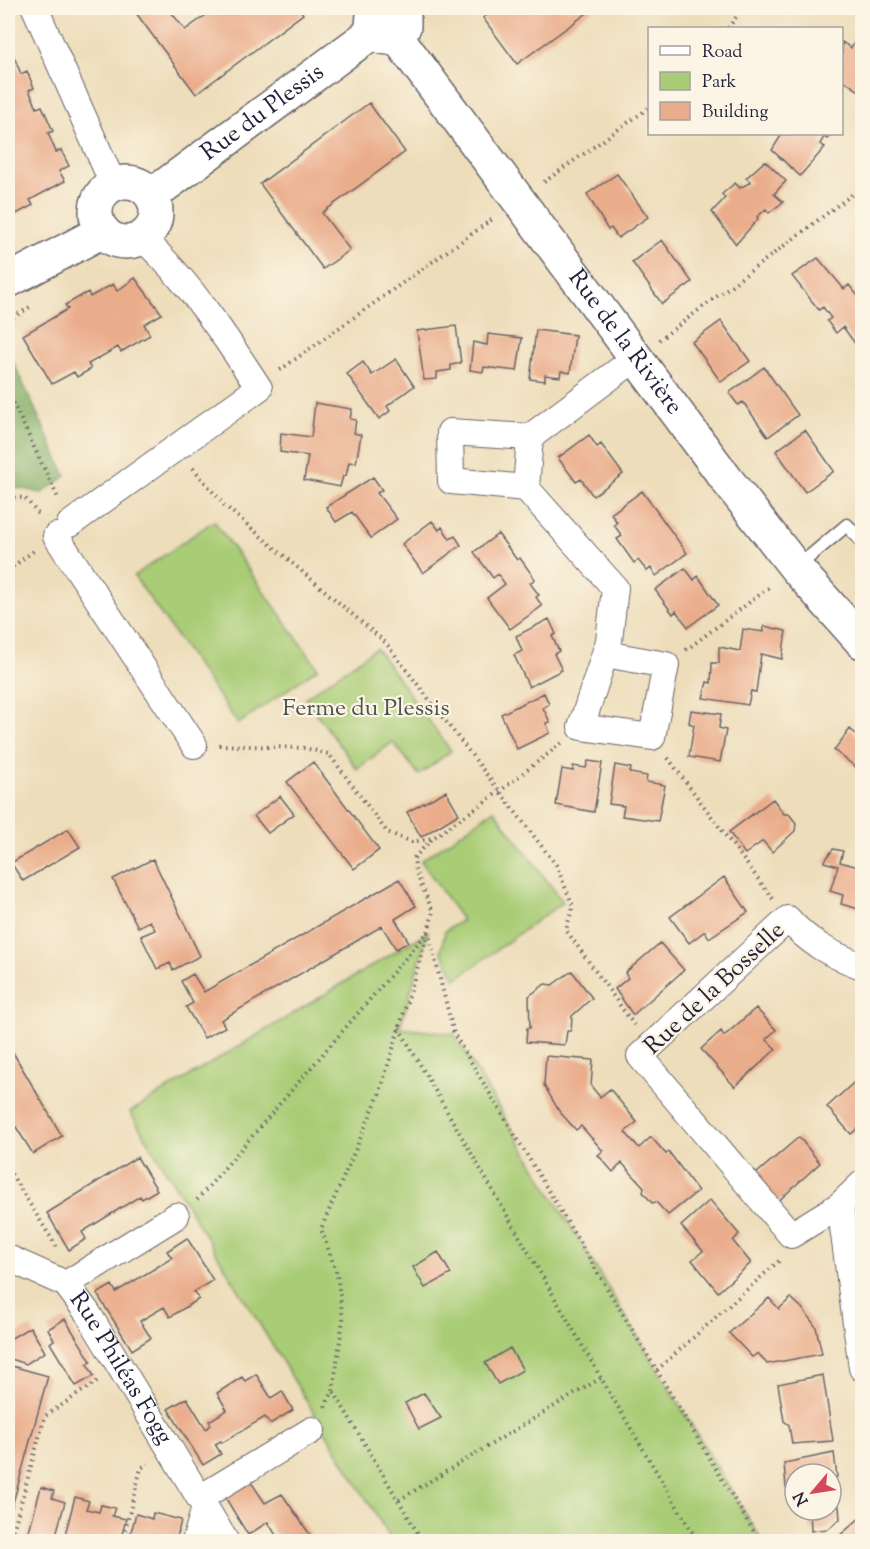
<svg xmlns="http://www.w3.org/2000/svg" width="870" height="1549" font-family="'Sorts Mill Goudy',serif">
	<rect width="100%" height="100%" fill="#fcf5e5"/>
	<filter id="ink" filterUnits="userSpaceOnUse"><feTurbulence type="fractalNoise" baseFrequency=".0167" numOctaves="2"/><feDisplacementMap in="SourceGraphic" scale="12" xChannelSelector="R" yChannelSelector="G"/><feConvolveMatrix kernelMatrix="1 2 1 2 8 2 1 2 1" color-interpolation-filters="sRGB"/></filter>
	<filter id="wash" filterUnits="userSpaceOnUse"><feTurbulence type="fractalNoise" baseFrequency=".008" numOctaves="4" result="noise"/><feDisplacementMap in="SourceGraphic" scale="24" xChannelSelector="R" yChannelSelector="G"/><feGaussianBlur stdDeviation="1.35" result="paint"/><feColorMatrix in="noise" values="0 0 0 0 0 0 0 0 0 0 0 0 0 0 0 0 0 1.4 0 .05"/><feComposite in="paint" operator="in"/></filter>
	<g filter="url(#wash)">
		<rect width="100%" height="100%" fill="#edddba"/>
		<!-- green -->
		<path fill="#a9cc76" stroke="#667758" stroke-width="1.5" d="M214,521L318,668L238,724L134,576Z
			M376,648L451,751L419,775L393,742L357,769L305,698Z
			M494,810L563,902L456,979L441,951L445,931L462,920L421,861Z
			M428,932L400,1028L454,1034L762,1541H392L130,1112Z"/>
		<!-- forest -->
		<path fill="#86b067" stroke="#546951" stroke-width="1.5" d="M8,351L66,476L42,493L8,486Z"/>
		<g id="blocks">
			<!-- building -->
			<path fill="#eaad8c" d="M135,8H168L185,30L216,8H299L303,14L196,94L133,9Z
				M497,8H594L517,64L483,18Z
				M862,35V93L842,79V42L851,48L858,36Z
				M8,42L21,74L27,71L34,88L29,90L37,108L42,106L53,131L48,133L56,152L61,150L69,166L59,171L65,181L30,200L33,205L9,218Z
				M369,103L405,152L322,213L350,250L323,269L260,184Z
				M782,134H831L827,139L824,137L820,144L825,147L800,176L772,150Z
				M765,161L786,181L774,194L783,202L769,213L766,209L757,217L758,219L736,244L712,212L725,198L722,194L735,183L740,188L751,182L746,178Z
				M617,174L648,217L618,238L611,228L608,230L587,194Z
				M662,240L692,282L662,304L632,262Z
				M818,258L844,289L849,285L859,297L862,295V353L843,327L836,333L827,321L831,318L823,307L819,310L792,276Z
				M135,278L162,314L144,324L150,335L121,352L118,347L88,364L91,369L77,377L74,372L52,384L23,335L68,309L65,305L88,292L90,297L113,284L117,291Z
				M721,321L750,361L721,382L692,342Z
				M456,326L461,363L451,365V370L437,372V379L424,380L417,331Z
				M536,330L575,335L570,373L561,371L560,377L545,375V381L530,379Z
				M488,334L522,338L517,371L484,367L483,372L470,370L473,342L487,345Z
				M396,359L414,386L387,406L390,411L379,419L347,374L363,362L372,375Z
				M764,367L798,415L768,437L743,402L738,405L729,393Z
				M315,403L352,409L350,419L356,420L354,433L361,435L356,463L349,462L346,476H343L340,487L304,480L308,456L280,452L281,433L311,437Z
				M805,430L834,471L805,492L776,451Z
				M589,435L597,447L601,444L623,474L593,496L581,479L576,482L558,458Z
				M373,477L382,490L377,493L397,519L371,538L352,512L336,522L326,507Z
				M642,491L687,553L656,576L651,568L647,571L638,560L634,563L617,539L622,536L614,525L617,522L611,514Z
				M432,521L439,530L442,527L450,539L455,536L461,545L423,573L402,544Z
				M498,534L517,560L520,558L535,579L530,583L539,595L536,597L542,606L510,629L487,598L505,584L498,574L493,578L474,552Z
				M685,568L694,580L698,576L718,605L688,627L676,611L673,614L655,590Z
				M549,619L556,634L552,636L559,651L554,654L562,670L529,687L514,655L522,651L516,636Z
				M764,626L786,631L782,659L761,654L756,692L751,691L748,705L703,698L707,682L711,683L712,663H719V647L740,651L743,629L764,632Z
				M544,693L549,704L543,708L550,722L546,723L550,733L517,749L501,714Z
				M691,710L721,714L719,728L726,730L720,762L689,757L694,725L689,723Z
				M850,729L862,739V772L834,750Z
				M588,761L602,763L594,812L556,805L562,769L573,771V766L586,768Z
				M313,762L379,850L354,869L287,782Z
				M615,765L631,768L630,773L647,776L646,782L665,785L658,821L622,816L624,806L609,804Z
				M446,791L459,814L421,837L407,812Z
				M280,796L294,814L268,833L254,816Z
				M773,799L784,814H789L796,823L795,831L772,852L763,841L745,854L729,832Z
				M68,829L80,847L23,881L11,863Z
				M833,849L843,851L840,862L862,868V901L859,909L841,904L843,895L830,891L838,866L824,862Z
				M153,859L200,956L173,970L170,963L157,969L141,936L155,930L150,921L138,927L113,879Z
				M724,877L748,912L709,938L705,931L689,943L670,917Z
				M399,879L416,906L395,919L409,942L396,949L382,926L221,1020L225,1027L204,1038L186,1007L193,1003L181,981L193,974L204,992Z
				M660,943L684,970L633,1015L615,989L628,978L625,973Z
				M572,971L592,998L572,1016L571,1031H567L565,1045L526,1042L527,1028H530L529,996L545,984L552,985Z
				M756,1008L776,1030L766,1039L776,1049L735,1087L701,1049L721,1031L724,1036Z
				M8,1044L62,1136L33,1154L16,1127L13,1128L8,1119Z
				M546,1056L593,1060L591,1086L600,1097L610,1089L637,1122L625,1132L639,1148L651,1137L666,1154L669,1152L698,1191L668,1215L656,1202L652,1203L643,1192L644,1187L622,1163L613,1172L598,1155L603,1151L581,1126L576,1130L559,1111L544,1085Z
				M861,1076L862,1118L859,1121L862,1125L851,1134L827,1107Z
				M799,1137L820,1163L774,1205L751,1178Z
				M137,1157L157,1190L142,1199L140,1196L82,1232L86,1239L69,1250L47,1213Z
				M710,1200L739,1234L733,1241L751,1263L718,1292L692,1260L703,1251L681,1226Z
				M187,1238L213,1280L194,1292L199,1299L170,1317L164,1307L140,1321L151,1338L132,1350L97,1294L112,1285L116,1292L172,1258L167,1251Z
				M438,1252L451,1274L425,1288L413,1267Z
				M769,1298L779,1309L791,1298L802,1308L816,1327L822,1354L767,1364L758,1353L752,1357L729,1333Z
				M65,1319L91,1361L87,1364L94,1376L76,1386L50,1343L54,1340L48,1329Z
				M30,1327L45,1352L26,1364L8,1358V1340Z
				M510,1348L523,1370L498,1384L485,1363Z
				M8,1365L48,1376L8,1521Z
				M256,1374L271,1398L282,1391L293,1410L270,1424L265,1417L222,1443L221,1441L215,1444L221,1454L203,1465L168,1409L187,1398L206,1429L211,1425L209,1421L227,1410L217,1393L242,1377L245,1381Z
				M823,1375L833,1441L792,1444L789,1425L784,1421L778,1384Z
				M424,1393L441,1418L419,1429L405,1403Z
				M834,1453L837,1477L831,1478V1474H795V1501L791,1498L790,1491L786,1487L784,1463Z
				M251,1482L265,1503L282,1494L315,1542H280L268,1522L248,1535L225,1497Z
				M41,1487L54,1491L52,1498L65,1502L54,1542H26Z
				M75,1497L89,1501L86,1509L99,1512L101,1505L115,1508L112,1516L126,1519L120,1542H63Z
				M839,1506L840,1519L828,1529L811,1531L810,1510H831V1507Z
				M153,1513L181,1520L176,1542H128L136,1514L152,1519Z
				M862,1516V1542H838L836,1539Z"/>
		</g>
	</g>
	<g filter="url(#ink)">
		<use href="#blocks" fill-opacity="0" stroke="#696367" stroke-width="1.5"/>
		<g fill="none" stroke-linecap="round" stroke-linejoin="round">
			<!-- lane casing -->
			<g stroke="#696367" stroke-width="15">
				<path id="lane" d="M796,568L847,525L862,542"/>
			</g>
			<!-- street casing -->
			<g stroke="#696367" stroke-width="28">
				<g id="street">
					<path d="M35,8L113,184"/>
					<path d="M526,488L451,481L450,432L530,437"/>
					<path d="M70,524L259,388C225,336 188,280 142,238"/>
					<path d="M56,536L194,745"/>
					<path d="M605,654L666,665L652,737L581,727L609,641L615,588L526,488L530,437L637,357"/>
					<path d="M862,966C832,955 810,944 788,919L640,1056L791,1235L840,1205L862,1184"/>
					<path d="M840,1205L862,1368"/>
					<path id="s1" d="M8,1258L66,1284L87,1312L205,1507L195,1542"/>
					<path d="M66,1284L176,1216"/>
					<path d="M200,1498L312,1430"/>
					<path d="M205,1507L226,1542"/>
				</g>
			</g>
			<!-- secondary casing -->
			<g stroke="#696367" stroke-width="36">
				<g id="secondary">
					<path d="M379,8L373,15L372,26L379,36C390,40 398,38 404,27V14L397,8"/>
					<path id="s2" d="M397,37L727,480L796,568L862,642"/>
					<circle cx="126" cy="212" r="30"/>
					<path id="s3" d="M152,195L374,31"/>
					<path d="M8,281L103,231"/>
				</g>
			</g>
			<!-- path -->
			<path stroke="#696367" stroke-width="4" stroke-dasharray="1.5 4.5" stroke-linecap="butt" d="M728,28L743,8
				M544,182L650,107
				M8,321L30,307
				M659,340L862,187
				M280,370L494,218
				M8,392L59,500
				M193,468L224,505L385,642L556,865L573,906L566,930L634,1025
				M8,497L25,498L40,516
				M8,570L35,550
				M686,650L771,586
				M219,745L305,748L329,754L387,832L412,842L433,838
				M668,758L773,899
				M428,932L454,1034L760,1542
				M399,1028L601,1378L698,1542
				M8,1169L58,1249
				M197,1200L428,932L433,912L416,872L414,858L433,838L500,791L562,743
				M657,1370L780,1260
				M334,1392L423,1542
				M325,1407L333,1391L343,1319L337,1274L321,1229L379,1095L427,936
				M399,1500L601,1378
				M10,1542L45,1416L98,1381
				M122,1542L141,1468L148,1464"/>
			<!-- lane -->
			<use href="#lane" stroke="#fff" stroke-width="12"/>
			<!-- street -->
			<use href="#street" stroke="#fff" stroke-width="26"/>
			<!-- secondary -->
			<use href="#secondary" stroke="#fff" stroke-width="33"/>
		</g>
	</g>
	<g text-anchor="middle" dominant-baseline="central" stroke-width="4.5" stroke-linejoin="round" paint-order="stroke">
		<!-- street labels -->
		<g font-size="24" fill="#22223b" stroke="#fcf5e5">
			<text stroke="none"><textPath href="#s3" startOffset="138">Rue du Plessis</textPath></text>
			<text stroke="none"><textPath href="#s2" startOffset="381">Rue de la Rivière</textPath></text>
			<text transform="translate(715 989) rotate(-43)">Rue de la Bosselle</text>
			<text stroke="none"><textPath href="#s1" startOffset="164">Rue Philéas Fogg</textPath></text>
		</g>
		<!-- park labels -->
		<g font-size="24" fill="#4a554d" stroke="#fcf5e5">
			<text x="366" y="709">Ferme du Plessis</text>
		</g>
	</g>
	<!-- margin -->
	<rect width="870" height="1549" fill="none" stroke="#fcf5e5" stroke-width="30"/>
	<!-- legend -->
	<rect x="648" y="27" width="195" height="108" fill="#fcf5e5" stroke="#a5a1a1" stroke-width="1.5"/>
	<rect x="660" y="46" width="30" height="9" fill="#ffffff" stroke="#a5a1a1" stroke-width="1.5"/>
	<text x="702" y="57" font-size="18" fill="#22223b">Road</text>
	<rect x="660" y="72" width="30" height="18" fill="#a9cc76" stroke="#a5a1a1" stroke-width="1.5"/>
	<text x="702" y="87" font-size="18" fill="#22223b">Park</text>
	<rect x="660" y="102" width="30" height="18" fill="#eaad8c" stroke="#a5a1a1" stroke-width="1.5"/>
	<text x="702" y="117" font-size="18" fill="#22223b">Building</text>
	<!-- north arrow -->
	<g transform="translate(813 1492) rotate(241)"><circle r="28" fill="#fcf5e5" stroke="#a5a1a1" stroke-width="1.5"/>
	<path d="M0-4.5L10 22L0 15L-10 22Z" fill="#d1495b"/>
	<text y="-9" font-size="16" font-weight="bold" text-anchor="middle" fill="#22223b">N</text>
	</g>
</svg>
